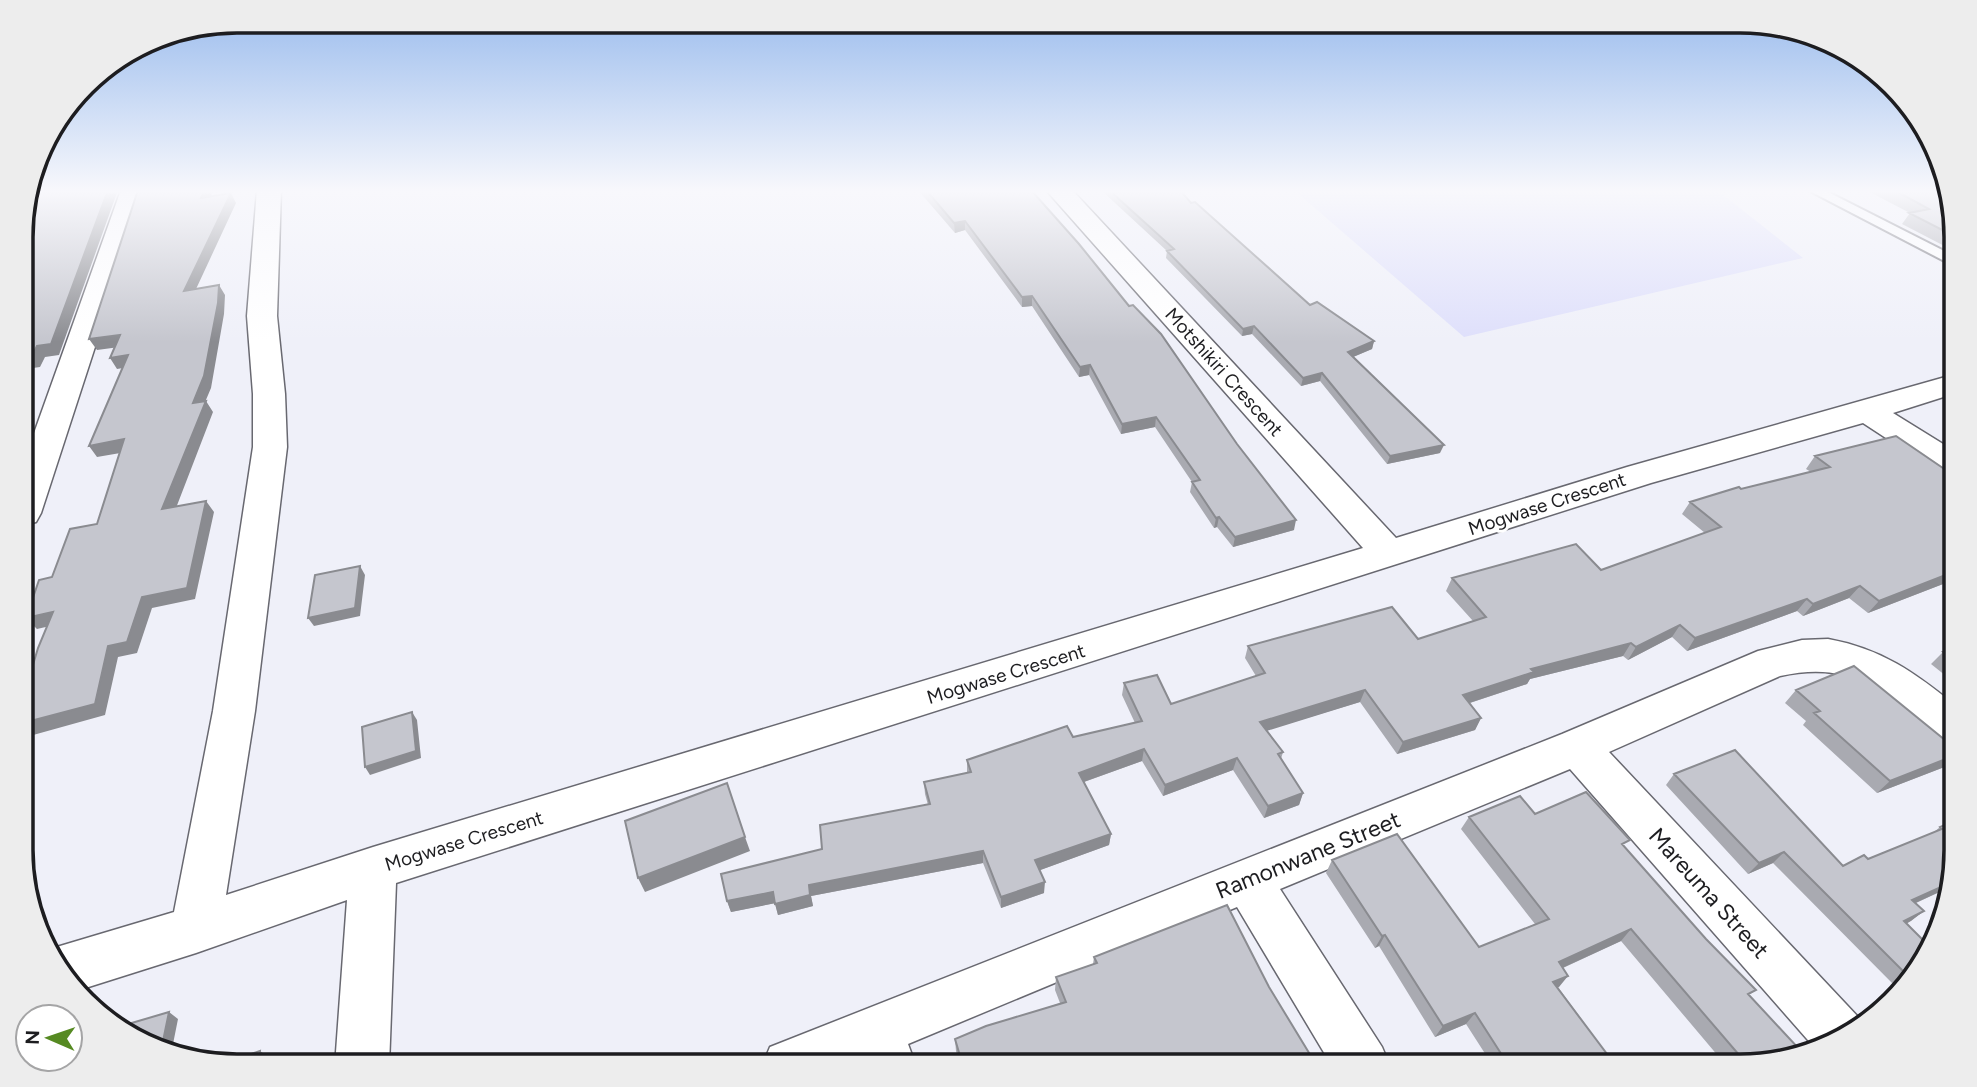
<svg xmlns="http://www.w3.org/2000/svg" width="1977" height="1087" font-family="Figtree,sans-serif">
	<rect width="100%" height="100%" fill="#eff0f9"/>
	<!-- green -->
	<path fill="#dedffb" d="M1294,190H1717L1803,258L1464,337Z"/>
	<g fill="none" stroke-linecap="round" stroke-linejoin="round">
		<!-- service casing -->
		<g stroke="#686870" stroke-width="4">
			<path id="service" d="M1808,190H1824L1956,257V267Z"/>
		</g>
		<!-- minor casing -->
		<g stroke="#686870" stroke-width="3">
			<path id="minor" d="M121,190H146L41,513L36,522L23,525V464Z
				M257,190H281L277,316L285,394L287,447L255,711L226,895L373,847L1363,548L1046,190H1072L1396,538L1627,467L1956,374V393L1893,413L1956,452V479L1944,476L1863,423L1651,483L396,883L389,1066H335L347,900L196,953L79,990L57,970L50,949L174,912L213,711L253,447V394L247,316Z
				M1828,639C1882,649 1914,672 1956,706V749C1938,742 1926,731 1912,718C1867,680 1840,663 1780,676L1609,752L1861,1020L1862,1023L1848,1037L1814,1047L1570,769L1280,889L1382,1047L1390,1066H1332L1237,907L908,1044L916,1066H862L861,1063L855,1066H762L770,1047L1562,734L1758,651L1802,640Z"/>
		</g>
		<!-- service -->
		<use href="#service" fill="#fff" fill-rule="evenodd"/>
		<!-- minor -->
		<use href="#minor" fill="#fff" fill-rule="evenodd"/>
	</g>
	<!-- wall -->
	<path fill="#a9aab1" d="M918,190H1031L1294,530L1233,547L1217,527L1214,528L1190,492L1192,482L1155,427L1121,434L1089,375L1079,377L1032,306L1022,307L965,230L955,233Z
		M1101,190H1180L1191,203L1310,305L1374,341L1372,349L1353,357L1440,453L1387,464L1320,381L1301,386L1252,334L1242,336L1166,258L1167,251Z
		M1866,190H1944L1956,223V252L1902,224L1910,213Z
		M1815,456L1956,477V579L1868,613L1849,598L1803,616L1797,611L1687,651L1672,637L1628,660L1623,656L1530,679L1527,684L1470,703L1481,718L1475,730L1397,754L1360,702L1267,730L1283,752L1281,759L1303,793L1299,805L1264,818L1233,770L1163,796L1142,761L1084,782L1111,834L1109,845L1040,870L1044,893L1001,908L983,863L811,896L813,906L778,915L775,903L731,912L727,901L822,849L928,805L925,794L924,782L967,773V760L1135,723L1122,695L1124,683L1171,704L1256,676L1245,658L1248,646L1418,639L1473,621L1446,591L1452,578L1601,570L1705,533L1682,514L1690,502L1811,472L1806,469Z
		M1956,648V684L1931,664L1943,652Z
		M1796,690L1956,749V758L1947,766L1877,793L1803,725L1806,721L1785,703Z
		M1674,774L1843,866L1868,859L1934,832L1940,827L1956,820V863L1948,888L1916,903L1924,911L1906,924L1927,957L1891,994L1887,990L1894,985L1773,863L1748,874L1666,785Z
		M1535,814L1624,847L1706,939L1756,990L1749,995L1801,1051L1724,1063L1621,941L1563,968L1558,987L1616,1066H1493L1466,1024L1435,1037L1379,946L1375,948L1326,873L1332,860L1479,947L1535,924L1461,829L1469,817Z
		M1094,957L1269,987L1317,1066H960L956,1051L955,1039L1060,1003L1055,990L1056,977L1093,964Z"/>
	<!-- shaded-wall -->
	<path fill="#8a8b90" d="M108,190H118L59,355L45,357L40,367L33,368L23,384V360Z
		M204,190H213L207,208L201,198Z
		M231,193L236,203L190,302L184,291Z
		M965,221V230L955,233L954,223Z
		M219,285L225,295L224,314L211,388L200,414L193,403Z
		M1032,296V306L1022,307V297Z
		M1254,326L1252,334L1242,336L1243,329Z
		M120,335L127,346L97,350L89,339Z
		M1374,341L1372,349L1346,360L1348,352Z
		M128,355L135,366L117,369L110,358Z
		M1090,365L1089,375L1079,377L1080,367Z
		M1322,373L1320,381L1301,386L1303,378Z
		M206,401L213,412L171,521L162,509Z
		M1156,417L1155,427L1121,434L1122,424Z
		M124,439L132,451L97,457L89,446Z
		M1444,445L1440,453L1387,464L1390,456Z
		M206,501L214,512L195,599L152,608L137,653L118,657L105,715L26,737L23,733V723L108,646L142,597Z
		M1219,517L1217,527L1214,528L1216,518Z
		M1296,520L1294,530L1233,547L1235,537Z
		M360,566L365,575L360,616L314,626L308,618Z
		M1956,571V579L1868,613L1879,601Z
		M1860,586L1849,598L1803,616L1813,604Z
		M1807,599L1797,611L1687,651L1695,638Z
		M53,612L63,623L37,629L26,618Z
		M1680,625L1672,637L1628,660L1636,647Z
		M1631,643L1623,656L1530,679L1527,684L1457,707L1463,695L1531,669Z
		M1365,690L1360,702L1257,734L1260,722Z
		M412,712L417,720L421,758L370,775L365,767Z
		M1481,718L1475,730L1397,754L1403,742Z
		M1144,749L1142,761L1078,784L1079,773Z
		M1956,755V758L1947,766L1877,793L1890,781Z
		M1237,758L1233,770L1163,796L1165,785Z
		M1303,793L1299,805L1264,818L1268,806Z
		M1111,834L1109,845L1035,872V860Z
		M745,837L750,851L645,892L638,878Z
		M983,851V863L811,896L813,906L778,915L775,904L809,885Z
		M1784,852L1773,863L1748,874L1759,863Z
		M1045,882L1044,893L1001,908V897Z
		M1950,883L1948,888L1900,910L1912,900Z
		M773,892L776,903L731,912L727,901Z
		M1924,911L1911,921L1891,932L1904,921Z
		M1631,929L1621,941L1549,974L1559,962Z
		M1385,935L1379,946L1375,948L1382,936Z
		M1568,976L1559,987L1544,993L1553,982Z
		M169,1012L178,1019L172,1049L162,1046Z
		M1475,1013L1466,1024L1435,1037L1443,1026Z
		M260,1051L276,1063L275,1066H259Z"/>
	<!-- building -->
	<path fill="#c5c6ce" stroke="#8a8b90" stroke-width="2" d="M29,190H108L51,344L37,346L32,356L25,357L23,360V210Z
		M138,190H204L201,198L231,193L184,291L219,285L218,303L204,376L193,403L206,401L162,509L206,501L187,588L142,597L127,642L108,646L95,704L23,723V698L38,648L53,612L26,618L39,580L52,577L70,529L97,524L124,439L89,446L128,355L110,358L120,335L89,339Z
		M926,190H1031L1079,244L1129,306L1133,305L1161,334L1237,444L1296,520L1235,537L1219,517L1216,518L1192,482L1200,480L1156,417L1122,424L1090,365L1080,367L1032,296L1022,297L965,221L954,223Z
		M1109,190H1180L1191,203L1195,202L1310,305L1317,302L1374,341L1348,352L1444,445L1390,456L1322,373L1303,378L1254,326L1243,329L1167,251L1174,249Z
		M1894,190H1944L1956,223V237L1909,213L1929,209Z
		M1896,436L1956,477V571L1879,601L1860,586L1813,604L1807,599L1695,638L1680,625L1636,647L1631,643L1531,669L1534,672L1463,695L1481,718L1403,742L1365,690L1260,722L1283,752L1278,754L1303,793L1268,806L1237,758L1165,785L1144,749L1079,773L1111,834L1035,860L1045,882L1001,897L983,851L809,885L810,895L775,904L773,892L727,901L721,874L822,849L820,825L930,804L924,782L971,772L967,760L1067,726L1073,737L1142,721L1124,683L1157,675L1171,704L1265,673L1248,646L1392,607L1418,639L1486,617L1452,578L1576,544L1601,570L1721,527L1690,502L1739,487L1741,489L1830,467L1815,456Z
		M360,566L355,608L308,618L315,575Z
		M1956,648V662L1943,652Z
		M1854,666L1956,749V755L1890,781L1814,713L1820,711L1796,690Z
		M412,712L416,751L365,767L362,727Z
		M1735,750L1843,866L1864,855L1868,859L1942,829L1940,827L1956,820V863L1950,883L1912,900L1924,911L1904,921L1930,947L1927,957L1903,982L1900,980L1908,976L1784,852L1759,863L1674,774Z
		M727,783L745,837L638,878L625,821Z
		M1586,792L1630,840L1622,844L1706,939L1756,990L1748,994L1801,1051L1753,1066H1720L1740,1056L1631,929L1559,962L1568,976L1553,982L1616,1066H1509L1475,1013L1443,1026L1385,935L1382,936L1332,860L1397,834L1479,947L1549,919L1469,817L1520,796L1535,814Z
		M1227,905L1269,987L1317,1066H963L955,1039L986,1026L1066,1002L1056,977L1097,963L1094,957Z
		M169,1012L162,1046L130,1037L118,1027Z
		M260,1051L259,1066H237L225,1063Z"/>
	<!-- sky -->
	<linearGradient id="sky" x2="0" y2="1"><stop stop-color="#99bbed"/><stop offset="0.56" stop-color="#f8f8fc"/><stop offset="1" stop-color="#f8f8fc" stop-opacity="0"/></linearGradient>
	<rect width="1977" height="342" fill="url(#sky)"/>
	<g text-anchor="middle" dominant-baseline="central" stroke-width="6" stroke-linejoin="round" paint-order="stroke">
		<!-- street labels -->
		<g font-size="19" fill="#1d1d20" stroke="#fff">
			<text transform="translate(1224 372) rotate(48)">Motshikiri Crescent</text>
			<text transform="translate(1547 504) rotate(-18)">Mogwase Crescent</text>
			<text transform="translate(1006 674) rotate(-17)">Mogwase Crescent</text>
			<text transform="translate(464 841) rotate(-17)">Mogwase Crescent</text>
		</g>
		<!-- near-street labels -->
		<g font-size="23" fill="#1d1d20" stroke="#fff">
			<text transform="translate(1308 855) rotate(-22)">Ramonwane Street</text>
			<text transform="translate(1709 893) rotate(48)">Mareuma Street</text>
		</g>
	</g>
	<!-- crop -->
	<path d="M0 0H1977V1087H0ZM237 33H1740A204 204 0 0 1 1944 237V850A204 204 0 0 1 1740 1054H237A204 204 0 0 1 33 850V237A204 204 0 0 1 237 33Z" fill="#ededed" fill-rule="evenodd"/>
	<path fill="none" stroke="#1d1d20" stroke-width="3.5" d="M237 33H1740A204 204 0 0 1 1944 237V850A204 204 0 0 1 1740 1054H237A204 204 0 0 1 33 850V237A204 204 0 0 1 237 33Z"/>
	<!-- north arrow -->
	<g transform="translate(49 1038) rotate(272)"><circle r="33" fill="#ffffff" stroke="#a5a5a6" stroke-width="2"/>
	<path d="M0-5L12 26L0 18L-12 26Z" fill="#568a22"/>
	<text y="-10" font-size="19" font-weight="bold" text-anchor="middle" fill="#1d1d20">N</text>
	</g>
</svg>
